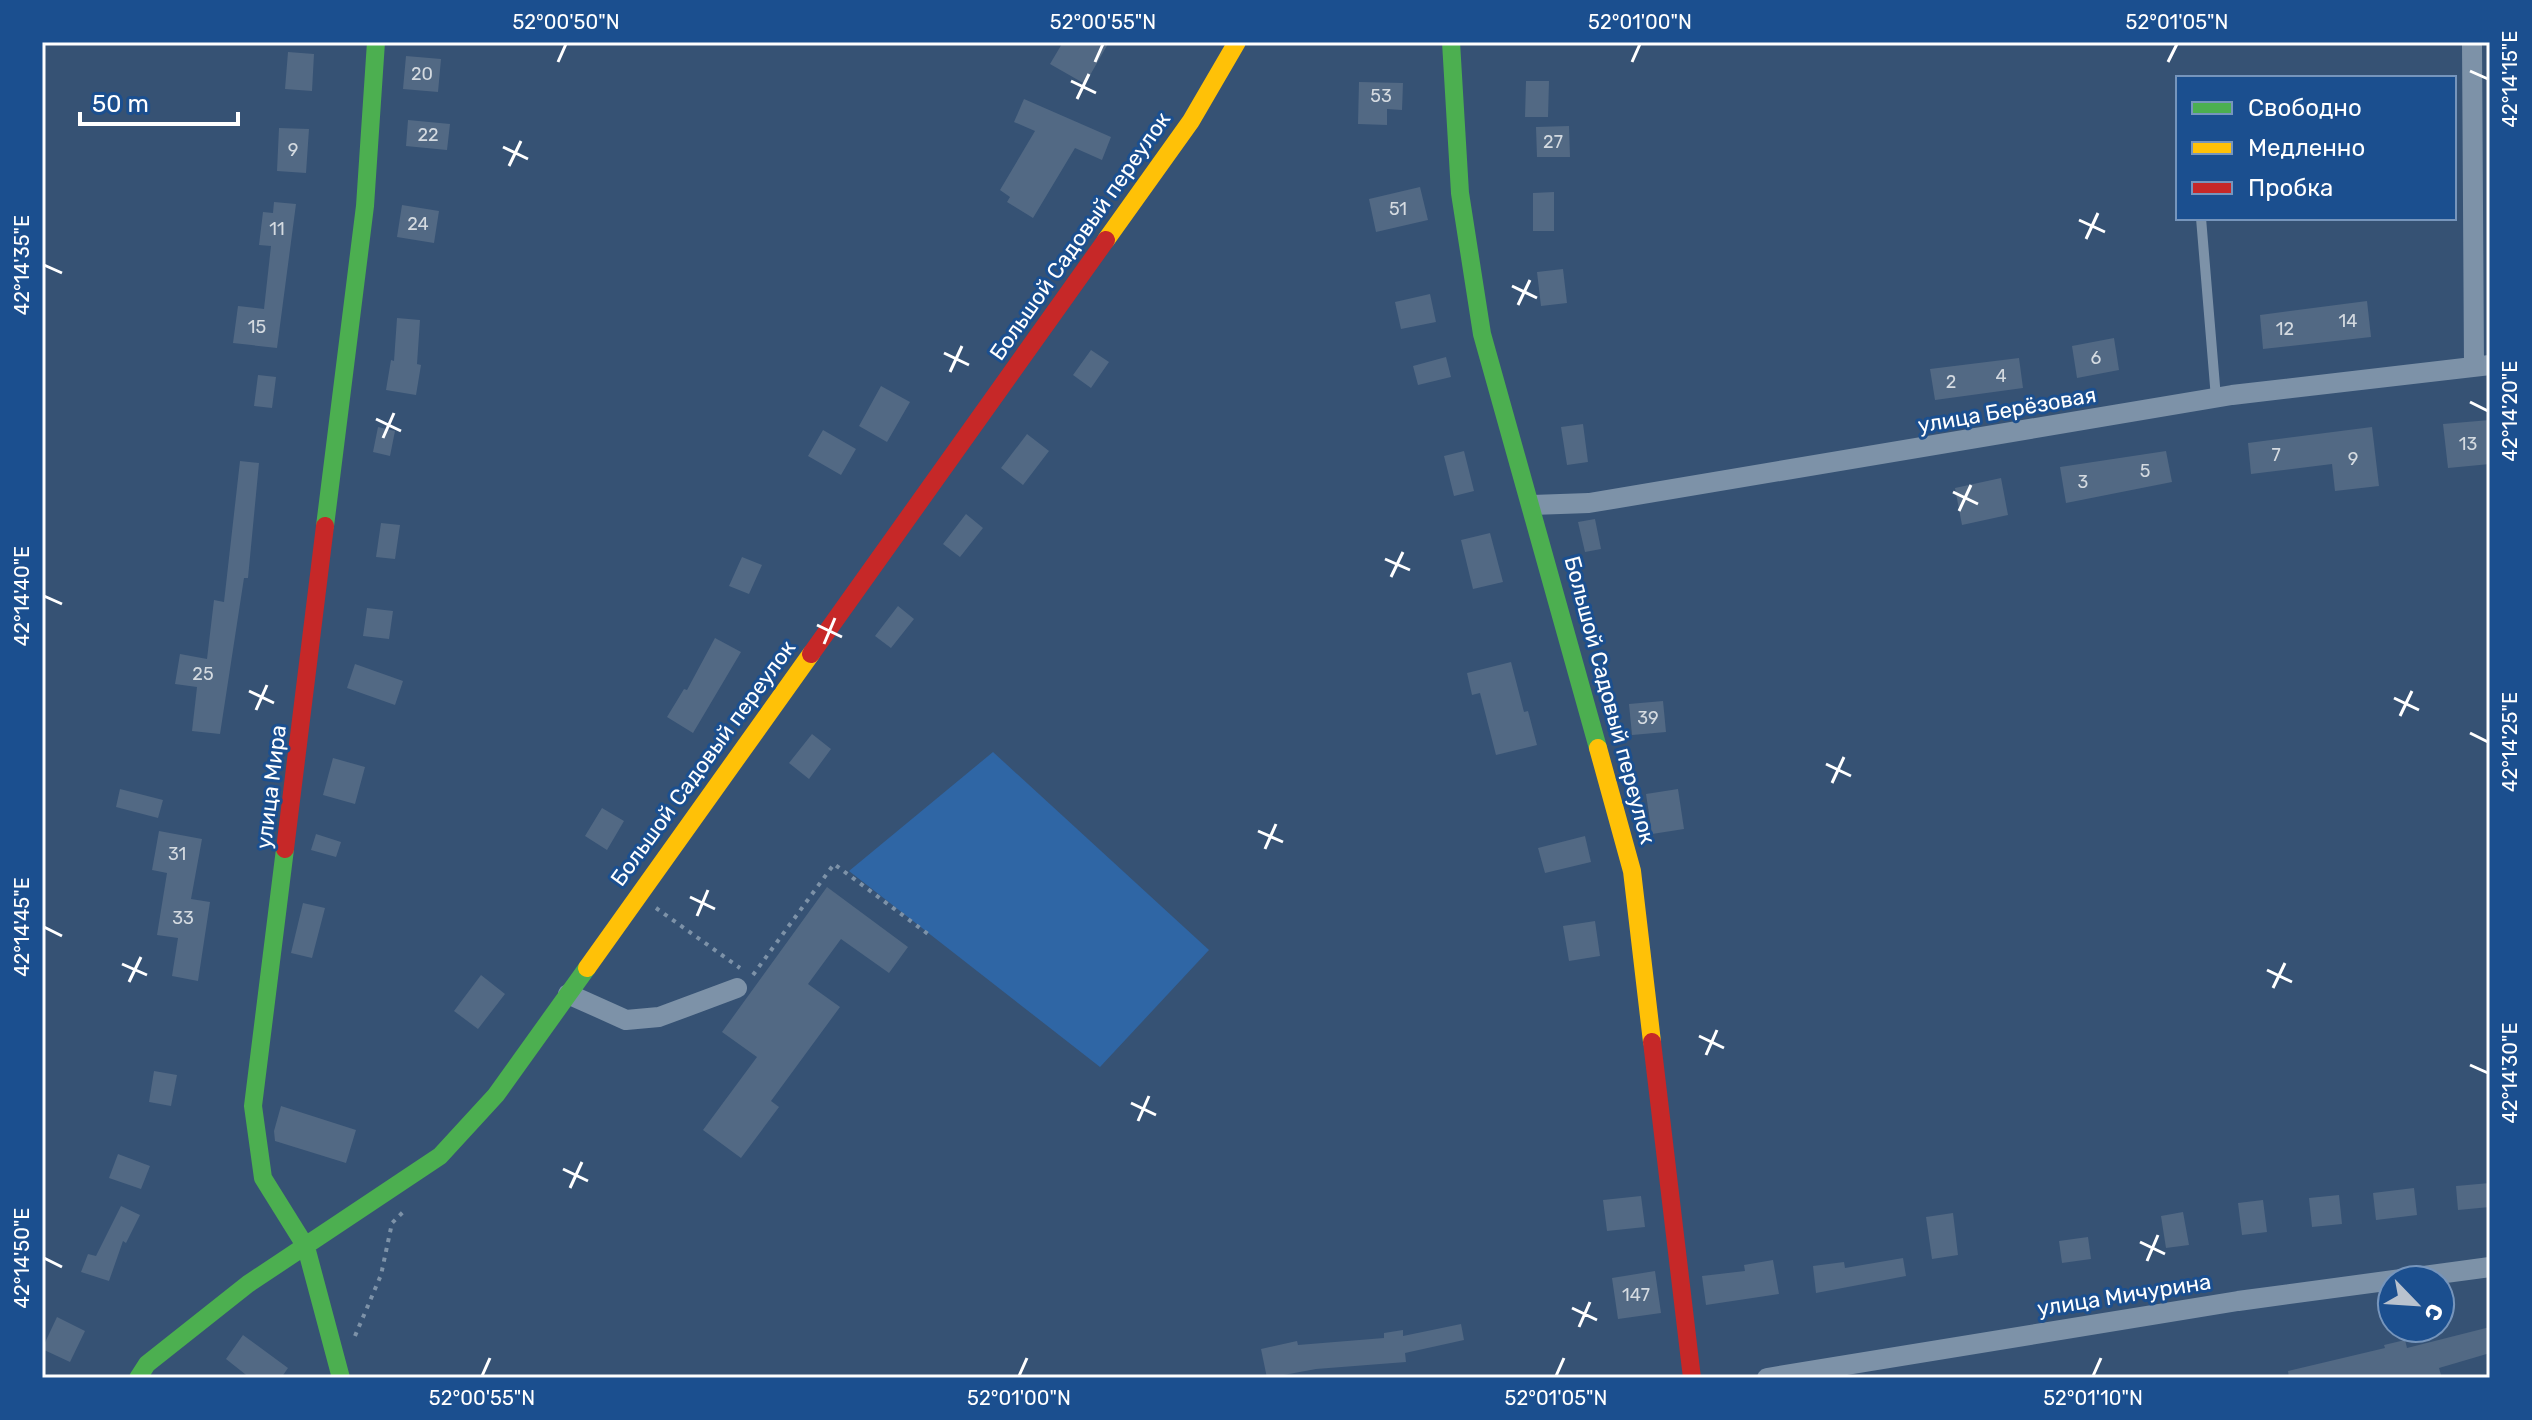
<svg xmlns="http://www.w3.org/2000/svg" width="2532" height="1420" font-family="Rubik,sans-serif">
	<rect width="100%" height="100%" fill="#365274"/>
	<!-- green -->
	<path fill="#2f66a5" d="M993,752L1209,950L1100,1067L849,871Z"/>
	<!-- building -->
	<path fill="#526984" d="M1063,42H1109L1085,84L1050,64Z
		M288,52L314,54L312,91L285,89Z
		M406,56L441,59L438,92L403,89Z
		M1526,81H1549L1548,117H1525Z
		M1359,82L1403,83L1402,110L1387,109V125L1358,124Z
		M1024,99L1111,137L1102,160L1075,148L1033,218L1007,202L1010,197L1000,190L1035,131L1014,122Z
		M408,120L450,124L447,150L406,146Z
		M1569,126L1570,157H1537L1536,127Z
		M279,128L309,129L306,173L277,171Z
		M1420,187L1428,220L1376,232L1369,199Z
		M1554,192V231H1533V193Z
		M274,202L296,204L277,348L233,343L238,306L264,309L271,246L259,245L263,212L273,213Z
		M402,205L439,211L434,243L397,237Z
		M1563,269L1567,303L1541,306L1537,272Z
		M1430,294L1436,322L1401,329L1395,302Z
		M2367,301L2371,337L2263,349L2260,315Z
		M397,318L420,320L417,364L421,365L416,395L386,390L391,360L394,361Z
		M2114,338L2119,370L2077,378L2072,346Z
		M1091,350L1109,362L1091,388L1073,375Z
		M1446,357L1451,377L1418,385L1413,366Z
		M2019,358L2023,388L1935,400L1930,369Z
		M258,375L276,377L272,408L254,406Z
		M881,386L910,402L887,442L859,426Z
		M2490,420V464L2448,468L2443,424Z
		M1583,424L1588,462L1567,465L1561,427Z
		M378,427L395,431L390,456L373,452Z
		M2372,427L2379,486L2335,491L2332,464L2251,474L2248,443Z
		M823,430L856,449L841,475L808,456Z
		M1027,434L1049,451L1023,485L1001,468Z
		M1464,451L1474,491L1454,496L1444,456Z
		M2166,451L2172,482L2066,503L2060,467Z
		M240,461L259,463L248,578H244L220,734L192,731L197,687L175,684L180,654L207,659L214,600L224,602Z
		M2001,478L2008,515L1962,525L1955,488Z
		M966,514L983,528L960,557L943,544Z
		M1595,519L1601,549L1585,552L1578,522Z
		M381,523L400,525L395,559L376,557Z
		M1490,533L1503,582L1473,589L1461,540Z
		M742,557L762,565L749,594L729,586Z
		M898,606L914,619L891,648L875,636Z
		M367,608L393,611L389,639L363,636Z
		M715,638L741,652L693,733L667,717L684,689L687,690Z
		M1511,662L1524,712L1528,711L1537,745L1496,755L1480,693L1472,695L1467,673Z
		M355,664L403,681L395,705L347,688Z
		M1663,701L1666,732L1632,735L1629,704Z
		M812,734L831,749L809,779L789,763Z
		M333,758L365,767L355,804L323,795Z
		M120,789L163,800L158,818L116,807Z
		M1678,789L1684,829L1652,834L1646,794Z
		M602,808L624,821L607,850L585,836Z
		M159,831L202,839L191,899L210,902L198,981L172,976L178,938L157,935L167,873L152,870Z
		M316,834L341,842L336,857L311,850Z
		M1585,836L1591,862L1545,873L1538,848Z
		M827,887L908,947L889,973L841,939L808,984L840,1007L771,1101L779,1107L741,1158L703,1130L757,1057L722,1032Z
		M303,903L325,908L312,958L291,953Z
		M1595,921L1600,956L1569,961L1563,926Z
		M481,975L505,994L478,1029L454,1011Z
		M154,1071L177,1075L171,1106L149,1102Z
		M281,1106L356,1130L346,1163L275,1141L274,1131Z
		M118,1154L150,1166L141,1189L109,1178Z
		M2490,1183V1207L2458,1210L2456,1186Z
		M2414,1188L2417,1215L2376,1220L2373,1193Z
		M2339,1195L2342,1224L2312,1227L2309,1198Z
		M1641,1196L1645,1227L1607,1231L1603,1200Z
		M2263,1200L2267,1232L2242,1235L2238,1203Z
		M121,1206L140,1215L126,1243L123,1241L109,1281L81,1272L88,1254L96,1256Z
		M2183,1212L2189,1245L2166,1248L2161,1216Z
		M1953,1213L1958,1255L1932,1259L1926,1217Z
		M2088,1237L2091,1259L2062,1263L2059,1241Z
		M1903,1258L1906,1276L1816,1293L1813,1266L1844,1262L1845,1268Z
		M1773,1260L1779,1294L1706,1305L1702,1276L1745,1271L1744,1265Z
		M1655,1271L1661,1313L1618,1319L1612,1278Z
		M57,1317L85,1331L70,1362L42,1349Z
		M1461,1324L1464,1340L1405,1353L1406,1362L1316,1369L1267,1378L1261,1349L1297,1341L1298,1345L1384,1338V1333L1403,1330V1336Z
		M2490,1327V1353L2439,1368L2442,1378H2289L2288,1371L2385,1348L2384,1345L2405,1340L2407,1348Z
		M243,1335L288,1368L281,1378H250L226,1359Z"/>
	<g fill="none" stroke-linecap="round" stroke-linejoin="round">
		<!-- path -->
		<path stroke="#7d92a8" stroke-width="4" stroke-dasharray="4 6" stroke-linecap="butt" d="M656,908L740,968
			M753,975L834,864L932,937
			M355,1336L381,1275L392,1223L403,1212"/>
		<!-- lane -->
		<path stroke="#7d92a8" stroke-width="10" d="M2201,218L2216,398"/>
		<!-- street -->
		<path stroke="#7d92a8" stroke-width="20" d="M2472,42L2474,367
			M1532,505L1589,503L2232,395L2490,365
			M568,994L626,1020L659,1017L737,988
			M1767,1378L2238,1301L2490,1267"/>
		<!-- fast -->
		<path stroke="#4caf50" stroke-width="18" d="M1451,42L1460,193L1482,334L1598,748
			M325,526L365,206L376,42
			M285,849L253,1106L263,1178L306,1247L341,1378
			M138,1378L147,1364L248,1284L440,1156L496,1095L587,968"/>
		<!-- slow -->
		<path stroke="#ffc107" stroke-width="18" d="M1106,240L1191,121L1237,42
			M1598,748L1632,871L1652,1042
			M587,968L811,654"/>
		<!-- jam -->
		<path stroke="#c62828" stroke-width="18" d="M811,654L1106,240
			M285,849L325,526
			M1652,1042L1692,1378"/>
	</g>
	<!-- ticks -->
	<path fill="none" stroke="#fff" stroke-width="3" d="M558,62L566,44M1095,62L1103,44M1632,62L1640,44M2168,62L2177,44M2470,71L2488,79M1071,81L1096,93M1077,99L1089,74M503,147L528,159M509,166L521,141M2079,220L2105,232M2086,239L2098,213M44,265L62,273M1512,286L1537,298M1518,305L1530,280M944,353L969,365M950,372L962,346M2470,402L2488,411M376,419L401,431M383,438L394,413M1953,492L1978,504M1959,511L1971,485M1385,559L1410,570M1391,577L1403,552M44,596L62,604M817,625L842,637M824,644L835,618M249,691L274,703M2394,698L2419,710M256,710L267,685M2400,716L2412,691M2470,733L2488,742M1826,764L1851,776M1832,783L1844,757M1258,831L1283,842M1265,849L1276,824M690,897L715,909M697,916L708,890M44,927L62,936M122,964L147,975M2267,970L2292,982M129,982L141,957M2273,988L2285,963M1699,1036L1724,1048M1706,1055L1717,1030M2470,1065L2488,1073M1131,1103L1156,1115M1138,1121L1149,1096M563,1169L588,1181M570,1188L582,1162M2140,1242L2165,1254M44,1258L62,1267M2147,1261L2158,1235M1572,1308L1597,1320M1579,1327L1590,1302M482,1376L490,1358M1019,1376L1027,1358M1556,1376L1564,1358M2093,1376L2101,1358"/>
	<g text-anchor="middle" dominant-baseline="central" stroke-width="6" stroke-linejoin="round" paint-order="stroke">
		<!-- number labels -->
		<g font-size="18" fill="#d4dae0">
			<text x="422" y="74">20</text>
			<text x="1381" y="96">53</text>
			<text x="428" y="135">22</text>
			<text x="1553" y="142">27</text>
			<text x="293" y="150">9</text>
			<text x="1398" y="209">51</text>
			<text x="418" y="224">24</text>
			<text x="277" y="229">11</text>
			<text x="2348" y="321">14</text>
			<text x="257" y="327">15</text>
			<text x="2285" y="329">12</text>
			<text x="2096" y="358">6</text>
			<text x="2001" y="376">4</text>
			<text x="1951" y="382">2</text>
			<text x="2468" y="444">13</text>
			<text x="2276" y="455">7</text>
			<text x="2353" y="459">9</text>
			<text x="2145" y="471">5</text>
			<text x="2083" y="482">3</text>
			<text x="203" y="674">25</text>
			<text x="1648" y="718">39</text>
			<text x="177" y="854">31</text>
			<text x="183" y="918">33</text>
			<text x="1636" y="1295">147</text>
		</g>
		<!-- street labels -->
		<g font-size="22" fill="#fff" stroke="#1b4f8f">
			<text transform="translate(1080 236) rotate(-55)">Большой Садовый переулок</text>
			<text transform="translate(2007 410) rotate(-10)">улица Берёзовая</text>
			<text transform="translate(1610 700) rotate(75)">Большой Садовый переулок</text>
			<text transform="translate(703 763) rotate(-54)">Большой Садовый переулок</text>
			<text transform="translate(271 787) rotate(-83)">улица Мира</text>
			<text transform="translate(2124 1295) rotate(-9)">улица Мичурина</text>
		</g>
	</g>
	<!-- border -->
	<rect width="2532" height="1420" fill="none" stroke="#1b4f8f" stroke-width="88"/>
	<!-- legend -->
	<rect x="2176" y="76" width="280" height="144" fill="#1b4f8f" stroke="#7695bc" stroke-width="2"/>
	<rect x="2192" y="102" width="40" height="12" fill="#4caf50" stroke="#7695bc" stroke-width="2"/>
	<text x="2248" y="116" font-size="24" fill="#ffffff">Свободно</text>
	<rect x="2192" y="142" width="40" height="12" fill="#ffc107" stroke="#7695bc" stroke-width="2"/>
	<text x="2248" y="156" font-size="24" fill="#ffffff">Медленно</text>
	<rect x="2192" y="182" width="40" height="12" fill="#c62828" stroke="#7695bc" stroke-width="2"/>
	<text x="2248" y="196" font-size="24" fill="#ffffff">Пробка</text>
	<!-- north arrow -->
	<g transform="translate(2416 1304) rotate(115)"><circle r="38" fill="#1b4f8f" stroke="#7695bc" stroke-width="2"/>
	<path d="M0-6L14 30L0 20L-14 30Z" fill="#b9c2ce"/>
	<text y="-12" font-size="22" font-weight="bold" text-anchor="middle" fill="#ffffff">С</text>
	</g>
	<!-- scale -->
	<path d="M80 112v12h158v-12" fill="none" stroke="#ffffff" stroke-width="4"/>
	<text x="92" y="112" font-size="24" fill="#ffffff" stroke="#1b4f8f" stroke-width="6" paint-order="stroke">50 m</text>
	<rect x="44" y="44" width="2444" height="1332" fill="none" stroke="#fff" stroke-width="3"/>
	<g font-size="20" text-anchor="middle" fill="#fff">
		<text x="566" y="29">52°00'50"N</text>
		<text x="1103" y="29">52°00'55"N</text>
		<text x="1640" y="29">52°01'00"N</text>
		<text x="2177" y="29">52°01'05"N</text>
		<text transform="translate(2510 79) rotate(-90)" y="7">42°14'15"E</text>
		<text transform="translate(22 265) rotate(-90)" y="7">42°14'35"E</text>
		<text transform="translate(2510 411) rotate(-90)" y="7">42°14'20"E</text>
		<text transform="translate(22 596) rotate(-90)" y="7">42°14'40"E</text>
		<text transform="translate(2510 742) rotate(-90)" y="7">42°14'25"E</text>
		<text transform="translate(22 927) rotate(-90)" y="7">42°14'45"E</text>
		<text transform="translate(2510 1073) rotate(-90)" y="7">42°14'30"E</text>
		<text transform="translate(22 1258) rotate(-90)" y="7">42°14'50"E</text>
		<text x="482" y="1405">52°00'55"N</text>
		<text x="1019" y="1405">52°01'00"N</text>
		<text x="1556" y="1405">52°01'05"N</text>
		<text x="2093" y="1405">52°01'10"N</text>
	</g>
</svg>
